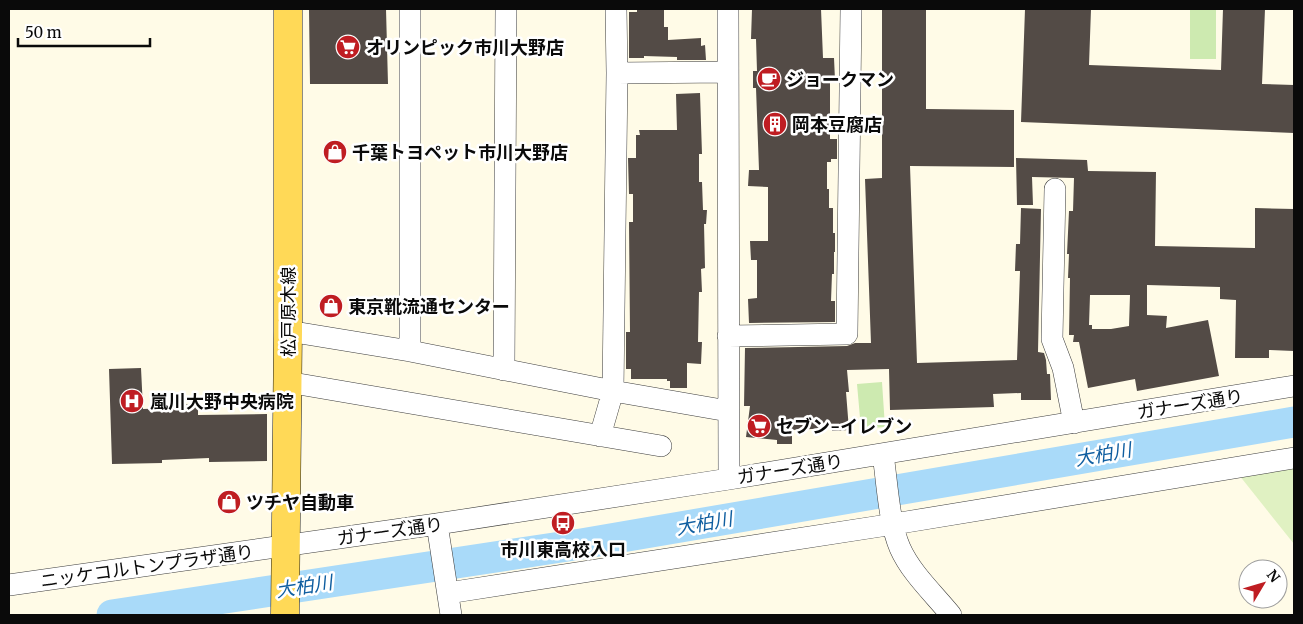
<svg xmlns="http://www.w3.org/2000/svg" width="1303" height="624" font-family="Merriweather,'Noto Sans JP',serif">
	<rect width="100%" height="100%" fill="#fffbe7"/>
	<!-- green -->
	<path fill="#cdeab0" d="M1190,9H1216V59H1190Z
		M882,382L885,427L861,429L857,384Z"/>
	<!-- pitch -->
	<path fill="#e0f1c2" d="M1294,463V544L1239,475Z"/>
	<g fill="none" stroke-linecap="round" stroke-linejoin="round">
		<!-- river -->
		<path stroke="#a9daf9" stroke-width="31" d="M112,615L581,544L1294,422"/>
	</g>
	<!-- building -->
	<path fill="#534b46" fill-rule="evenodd" d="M309,9H386L388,84H310Z
		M637,9H664V27H668V40L701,38V46L705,45L706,60H677V57L644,56V58H629V12H637Z
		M752,9H821L823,58H834L835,80H830V139H837V159H831V162H827V189H829V208H833V233H835V252H834V274H832L831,301H835V322L749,323L748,299L757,298V260H751L750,241H768V187L748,186L749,170H759L756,88H753V71H757L756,39H751Z
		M882,9H926V109L1014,110V167L910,166L917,363L1017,360L1020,271H1015L1016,244H1020L1021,208L1041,209L1038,352L1044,353L1046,360L1047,374H1050L1051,400H1021V393L993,394L994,407L890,410L889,369L847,370L849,392H846L849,430L832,431V428L792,430V444H777V440L746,437L750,406H744L745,348L847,346L855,343H871L865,179L882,178Z
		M1025,9H1091L1089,65L1221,70L1223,9H1265L1262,84L1294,85V133L1021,122Z
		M700,93L702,154H699V182H702L703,210H707L706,224H704L705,268L701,269L702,292H699L698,342H702L701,364L687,363V388H670V381H667V379H631V369H626V332H630L629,222H633V194H629L628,158H636V135H640L639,130H677L676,94Z
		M1016,158L1087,160L1088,171L1156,172L1155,246L1255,248V208L1294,209V351L1269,350V358H1235L1236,300L1220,299V287L1147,285V315L1167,316L1166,328L1208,320L1219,376L1137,391L1135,379L1088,388L1079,342H1073L1074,335H1069L1070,278H1068L1069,254H1067L1069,211H1073L1074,178L1032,177L1033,205H1017ZM1090,295H1130L1129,326L1111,329H1092V325H1089Z
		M141,368L143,409L171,408V405L198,404V415L267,414V461L209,462V458L162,460V463L112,464L109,369Z"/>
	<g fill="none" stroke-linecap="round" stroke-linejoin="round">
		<!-- minor casing -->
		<g stroke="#3d3d3d" stroke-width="22">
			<path id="minor" d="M728,9L729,479
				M617,73L728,72
				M1055,189L1052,339L1063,368L1074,423
				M288,331L410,351L613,391L728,411
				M728,336L847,334L851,9
				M410,351V9
				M504,370L506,9
				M287,382L661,446
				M600,436L613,391L617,73L616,9
				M883,454C887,482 889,523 900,548C911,573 934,594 951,615
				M437,524L451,615
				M9,585L437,524L729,479L1294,386
				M448,593L894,524L1294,458"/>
		</g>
		<!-- major casing -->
		<g stroke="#1b1b1b" stroke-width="29">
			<path id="major" d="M285,615L288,331V9"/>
		</g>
		<!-- minor -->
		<use href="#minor" stroke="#fff" stroke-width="21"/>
		<!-- major -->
		<use href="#major" stroke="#ffd957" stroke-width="28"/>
	</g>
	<!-- icons -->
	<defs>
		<g id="supermarket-disc" transform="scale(1.25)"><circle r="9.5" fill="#bf1d22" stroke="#fff"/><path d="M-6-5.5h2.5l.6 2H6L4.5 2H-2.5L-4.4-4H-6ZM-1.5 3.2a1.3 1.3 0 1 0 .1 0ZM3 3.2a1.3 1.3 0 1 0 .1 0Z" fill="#fff"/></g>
		<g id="cafe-disc" transform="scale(1.25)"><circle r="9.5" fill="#bf1d22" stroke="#fff"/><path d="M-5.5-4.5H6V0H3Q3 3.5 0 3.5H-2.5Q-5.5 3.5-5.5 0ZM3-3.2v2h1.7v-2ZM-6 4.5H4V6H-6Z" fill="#fff"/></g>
		<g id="building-disc" transform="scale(1.25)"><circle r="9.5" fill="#bf1d22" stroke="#fff"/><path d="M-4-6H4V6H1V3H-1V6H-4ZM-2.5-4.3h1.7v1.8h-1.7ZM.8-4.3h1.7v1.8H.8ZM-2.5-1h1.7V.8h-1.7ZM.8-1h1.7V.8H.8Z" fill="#fff"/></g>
		<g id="shop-disc" transform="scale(1.25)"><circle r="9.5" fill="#bf1d22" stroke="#fff"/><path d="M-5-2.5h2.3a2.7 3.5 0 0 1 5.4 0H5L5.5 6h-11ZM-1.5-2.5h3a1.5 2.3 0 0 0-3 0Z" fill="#fff"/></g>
		<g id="hospital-disc" transform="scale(1.25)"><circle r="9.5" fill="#bf1d22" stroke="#fff"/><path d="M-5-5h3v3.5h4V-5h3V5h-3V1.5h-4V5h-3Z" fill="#fff"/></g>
		<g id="bus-disc" transform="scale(1.25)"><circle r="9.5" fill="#bf1d22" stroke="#fff"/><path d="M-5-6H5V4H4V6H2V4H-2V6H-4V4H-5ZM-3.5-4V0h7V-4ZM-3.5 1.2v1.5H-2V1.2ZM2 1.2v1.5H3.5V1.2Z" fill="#fff"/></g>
	</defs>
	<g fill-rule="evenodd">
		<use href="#supermarket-disc" x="348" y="47"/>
		<use href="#cafe-disc" x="769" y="79"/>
		<use href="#building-disc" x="775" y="124"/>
		<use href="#shop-disc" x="335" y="152"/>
		<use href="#shop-disc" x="331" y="306"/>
		<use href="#hospital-disc" x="132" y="401"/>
		<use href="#supermarket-disc" x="759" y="426"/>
		<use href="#shop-disc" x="229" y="502"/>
		<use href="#bus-disc" x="563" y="523"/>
	</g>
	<g text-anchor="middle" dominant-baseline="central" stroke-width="5" stroke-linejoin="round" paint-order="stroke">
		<!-- poi labels -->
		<g font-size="18" font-weight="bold" fill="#0a0a0a" stroke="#fff" text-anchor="start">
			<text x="366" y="47">オリンピック市川大野店</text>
			<text x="786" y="79">ジョークマン</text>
			<text x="792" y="124">岡本豆腐店</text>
			<text x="352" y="152">千葉トヨペット市川大野店</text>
			<text x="348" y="306">東京靴流通センター</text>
			<text x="150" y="401">嵐川大野中央病院</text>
			<text x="776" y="426">セブン-イレブン</text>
			<text x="246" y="502">ツチヤ自動車</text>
			<text x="563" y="549" text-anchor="middle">市川東高校入口</text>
		</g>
		<!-- street labels -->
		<g font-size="18" fill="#0a0a0a" stroke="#fff">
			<text transform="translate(288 312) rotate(-90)">松戸原木線</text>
			<text transform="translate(1190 404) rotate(-9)">ガナーズ通り</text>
			<text transform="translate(790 469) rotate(-9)">ガナーズ通り</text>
			<text transform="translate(390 531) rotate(-8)">ガナーズ通り</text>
			<text transform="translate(147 566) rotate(-8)">ニッケコルトンプラザ通り</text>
		</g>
		<!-- water labels -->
		<g font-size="19" font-style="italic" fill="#0f5ea0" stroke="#fff">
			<text transform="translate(1103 454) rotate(-10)">大柏川</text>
			<text transform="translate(704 523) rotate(-10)">大柏川</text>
			<text transform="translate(304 586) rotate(-9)">大柏川</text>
		</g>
	</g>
	<!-- border -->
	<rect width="1303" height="624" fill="none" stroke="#0a0a0a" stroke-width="20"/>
	<!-- north arrow -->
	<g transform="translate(1263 584) rotate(52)"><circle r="24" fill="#ffffff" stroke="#9d9d9d"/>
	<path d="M0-4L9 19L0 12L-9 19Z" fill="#bf1d22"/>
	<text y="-8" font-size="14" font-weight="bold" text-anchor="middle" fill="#0a0a0a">N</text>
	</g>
	<!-- scale -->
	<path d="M18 38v8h132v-8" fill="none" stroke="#0a0a0a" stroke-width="2.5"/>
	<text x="25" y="38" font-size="15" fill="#0a0a0a" stroke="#ffffff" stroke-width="4" paint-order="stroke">50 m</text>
</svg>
